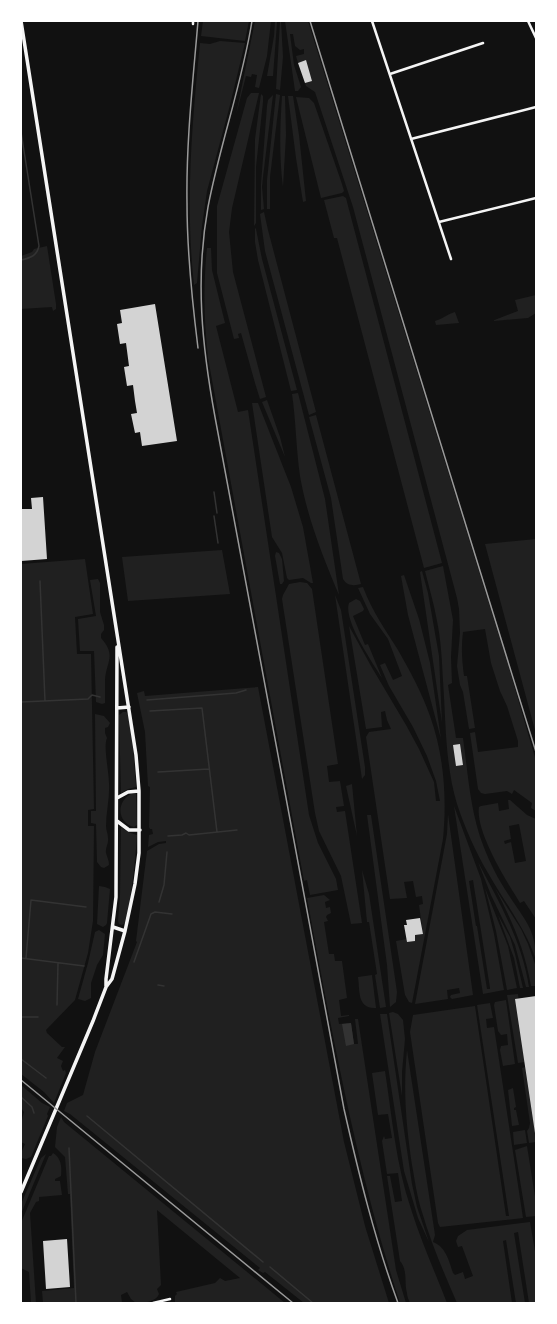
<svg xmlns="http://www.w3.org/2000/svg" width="557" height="1324" font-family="'Public Sans',sans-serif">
	<rect width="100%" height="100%" fill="#111"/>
	<!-- green -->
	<path fill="#202020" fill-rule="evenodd" d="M203,21H249L245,41L201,36Z
		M255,21H271L267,56L259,88L255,87L257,75L252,74L251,77L246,76L236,115Z
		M275,21H277V23L273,76H267L274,36Z
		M280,21H281L283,57L280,90L276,89Z
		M285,21H308L509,668L536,761V811L531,808L532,803L514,790L512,794L507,791L485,794L481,793L478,789L470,733L475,732L478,752L518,747V741L507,706L500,691L491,663L485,629L463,632C461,647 462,661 464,676H467L475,728L469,729L463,692L460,685L457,666L460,633L459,609L457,598L353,207L315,92L306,86L305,83L312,80L305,61L298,63L296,56L304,54V49L300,50L295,46L293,34H290L294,65L301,87L298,91H295Z
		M220,41L245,43L230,105L207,191L202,226L197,283L194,285C185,204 192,124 200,43L210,44Z
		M251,93H259L232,208L229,232L233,272L266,397L260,399L255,383L241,333L238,334L239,338L234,339L217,273V206L247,98Z
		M261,94L263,96V102L256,167V223L254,226L255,139Z
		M276,94L280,95L270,177V209H267V180Z
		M273,95L263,177L262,187L264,209L261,210V184L267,106L268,100Z
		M282,96H285L286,135L283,187C279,157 280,127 282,96Z
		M288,96H293L299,135L306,201L303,202L296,158Z
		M296,97L309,98L314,103L342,184L344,191L342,193L321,198Z
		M343,196L346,198L347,202L442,563L424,568L337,238H334L324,200Z
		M264,212L268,230L316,412L309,415L265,251L260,214Z
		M255,228L256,229L262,259L297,390L291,391L258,260L255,242Z
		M47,246L56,304V309L53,311L52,307L21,309V256L32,252L34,249Z
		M207,248H211L212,270L225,323L216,326L238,412L248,410L309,815L318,843L336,879L338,890L310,895L307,880L304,881L208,358C204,320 203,286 207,248Z
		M536,295V313L528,318L492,321L518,311L515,300Z
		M455,312L459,323L436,325L435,321C443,319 447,314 455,312Z
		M298,393L325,499L339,595C323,557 307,517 300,476C296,449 296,421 292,394Z
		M267,400L280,437L285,457L262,402Z
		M252,403H258L291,487L303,527L313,583H311L303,578L289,580L287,578L282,553L272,537Z
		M316,415L361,584C354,586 347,586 343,579L331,498L309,417Z
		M536,539V734L485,544Z
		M222,550L230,594L128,601L122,557Z
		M276,552L279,553L282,559L284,581L282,584H280L275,556Z
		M85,559L93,614L75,617L77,654H91L94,809L88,810V826H94L93,921L88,953L75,1000L46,1030L47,1033L62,1047H65L57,1058L63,1061L61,1066L63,1071L65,1070L66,1073L54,1103L44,1092L21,1074V564Z
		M443,566L453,620L451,657L452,683L448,685L456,738H463C468,773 470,811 483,845C490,863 498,879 508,894C524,919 536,929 536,960C525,927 505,903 488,873C475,851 465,828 457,804C445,764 446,722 443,681C442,661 441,640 437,621C434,604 429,587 425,571Z
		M422,571L428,593L439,656L442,723L420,572Z
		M404,575L419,619L430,663L441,739L408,615L401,576Z
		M98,579L100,583V612L104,625V630L101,634V638C117,656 106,662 105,680C105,688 105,696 105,703L102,704L96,702L94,651H80L78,619L96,616L90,580Z
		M300,582L307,583L312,589L338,764L327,766L329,782L340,781L344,806L336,807L337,812L345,811L362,923L351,924L341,876L319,831L315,813L282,599L283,595L289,584Z
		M363,587C372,611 385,629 398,650C410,671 422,693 430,716C444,755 447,798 443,839L412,1003L409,1002L405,995L396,941L407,939V942L415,941V935L423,934L419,905L423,904L422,896L416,897L413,881L404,882L407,898L390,899L366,737L369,732L391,729L387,720L385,711L381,712L382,727L366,729L349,626L371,666L406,725L419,749L434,782L436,801H440L436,781L427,756L413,727L389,686L380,665L385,663L393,680L402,676L388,639L370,614L358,588Z
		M335,595L341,610L365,767V775L362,779Z
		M356,599L360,601L364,609L363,611L353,616L365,645L368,644L382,678C372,662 343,620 349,603Z
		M258,687L344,1142L365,1226L389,1303H304L265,1272L263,1273L258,1270L260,1268L70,1114L64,1111L67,1103L83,1095L95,1052L137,942L136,941L147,851L159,844L166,843V841L158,842L148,847L149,835L153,834L152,829H150L149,827L150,787L148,786L145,732L137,693L144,691L145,696Z
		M123,712H126L129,715L133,747L136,787L128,789L121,793L119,715Z
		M95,714L104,716L110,723L108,727L105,728V733L107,738C103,746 109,772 109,783C110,797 106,812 106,826C106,830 108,834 108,838C109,843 105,848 106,853C107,857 109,860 109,865L104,868L101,867L97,862L96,824L91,823V811H96Z
		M352,784L357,836L346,786Z
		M131,794H136V795L137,825L134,827C117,822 116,802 131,794Z
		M508,800H510L527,815L536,819V919L524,901L520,903C507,882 475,831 479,807L481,806L498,803L499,811L509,809ZM519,824L526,861L515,863L511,842L505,844L504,841L511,839L509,826Z
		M454,806L481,879L494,934L504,990L483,994ZM473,880L490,988V989H487L477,926H476L469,881Z
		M448,814L473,995L452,999L450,997L451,995L460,993L459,988L447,990L448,999L415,1004L447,834Z
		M367,815H371L397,992L396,1002L390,1007L387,965Z
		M121,827L128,832L137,835C135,865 132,894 125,923L122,925L119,924L118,921L120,895Z
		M478,862C499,902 522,941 529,987H526L515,945L491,895Z
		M362,870L369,894L386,1007L380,1008L375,975L377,974L369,922H367Z
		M99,886L105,887L110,889L107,923L106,925L103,927L97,924Z
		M485,888L508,946L517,988L507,990L496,931Z
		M495,888L521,929L528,944L536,967V986H531C524,947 513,923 495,888Z
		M324,895L330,900L325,902L326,908L330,907L331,913L327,915L326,917L328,921L324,922L329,954H334L335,961H342L347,998L339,1000L341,1016L349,1015V1016L338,1018L339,1024L351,1023L354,1044H358L355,1019H358L396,1270L406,1303H400C357,1171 332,1034 307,898Z
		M498,915L510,937L515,954L523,988H520L514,958Z
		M99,930L105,934L103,955L97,965L91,983V998L85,1001L78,999L88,963L95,932Z
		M372,975L376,1008C357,1009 360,991 358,977Z
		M518,994L525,1062L518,1063L507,995Z
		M506,1000L515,1064L503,1066L500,1050L501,1046L508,1045L507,1034L501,1035L498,1031L494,1005L495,1002Z
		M490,1003L493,1018L486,1019L487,1028L494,1027L523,1218L440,1227L438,1223L410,1032L413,1015L475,1006L506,1216H509L477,1005Z
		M393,1012L398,1014L403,1020L405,1039L402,1072V1096L389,1013Z
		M380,1014H387L412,1184L417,1207L429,1242L418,1218L404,1171Z
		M407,1050L435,1235L433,1242C446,1247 449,1261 453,1273L455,1275L463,1272L465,1279L473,1276L462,1246L458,1247L456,1241L458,1236L467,1230L530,1222L536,1257V1303H529L518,1232L514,1233L525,1303H516L506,1240L503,1241L512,1303H457C444,1273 431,1243 422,1212C417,1197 415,1181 412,1165C406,1124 403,1091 407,1050Z
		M525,1067L536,1139V1142L529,1143L527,1131L529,1128L530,1123L522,1068Z
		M385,1071C392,1117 396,1165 411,1209C421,1241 435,1272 447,1303H410C409,1300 407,1297 407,1293C404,1283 408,1270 400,1261L387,1176H390L395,1202L402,1201L398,1173L387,1174L382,1141L384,1136L385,1139L392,1138L388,1114L378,1115L372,1073Z
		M21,1085L42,1103L50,1107L47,1114L48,1116L31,1157L26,1159L21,1158V1153L25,1144L21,1142V1123L24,1112L21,1108Z
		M513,1088L516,1107L514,1108V1110H516L519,1125L512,1126L508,1090Z
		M61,1117L64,1122L285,1303H162L175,1302V1296L177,1294L176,1292L215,1283L220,1278L225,1281L240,1278L157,1210L161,1285L157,1289L159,1294C156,1302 144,1303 136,1303L131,1299L127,1292L121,1295L122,1303H43L42,1291L74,1288L70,1194H68L65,1157L55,1147L57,1127Z
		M525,1130L527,1143L514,1145L513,1132Z
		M527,1146L536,1203V1216L526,1217L515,1150Z
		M53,1153C61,1158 62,1166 61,1176L55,1179V1181H60L62,1195L39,1197V1201L36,1202L30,1213L36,1303H31L29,1272L21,1268V1223L49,1156H51Z
		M46,1154L21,1214V1204L41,1158Z"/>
	<!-- water -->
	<path fill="#333" d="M351,1023L354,1044L346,1046L342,1024Z"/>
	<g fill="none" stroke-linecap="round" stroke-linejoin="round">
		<!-- stream -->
		<path stroke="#333" stroke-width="1.5" d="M21,132L39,246C37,256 30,258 21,260
			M214,492L217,513
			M214,516L218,543
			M40,581L45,701
			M147,700L236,693L246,690
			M21,702L88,699L92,695L100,697
			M150,711L202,708L217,832
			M158,772L209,769
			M168,836L182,835L186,833L189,835L237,830
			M159,902L164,885L167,852
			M21,958L84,966
			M26,958L31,900L86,907
			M134,962L151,914L155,912L172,914
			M158,985L164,986
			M57,1005L58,963
			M21,1017H38
			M21,1059L46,1078
			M21,1097L32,1107L34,1113
			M87,1116L263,1262
			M69,1148L76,1303
			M270,1267L313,1303"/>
	</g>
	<!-- building -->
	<path fill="#d3d3d3" d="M306,60L312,81L305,83L298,63Z
		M155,304L177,441L142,446L140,432L135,433L131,414L137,413L135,401L133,385L127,386L124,367L129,366L126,343L120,344L117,324L122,323L120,310Z
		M43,497L47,559L21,561V509H32L31,498Z
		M460,744L463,765L456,766L453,745Z
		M420,918L423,934L415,935V941L407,942L404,925H407L406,920Z
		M536,996V1133H535L515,999Z
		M67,1239L70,1287L46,1289L43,1241Z"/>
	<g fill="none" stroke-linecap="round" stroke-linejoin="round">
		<!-- minor -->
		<path stroke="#f5f5f5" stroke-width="2.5" d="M372,21L451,259
			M528,21L536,38
			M193,24V21
			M390,74L483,43
			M411,139L536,107
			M439,222L536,198
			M153,1303L170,1299"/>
		<!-- secondary -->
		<path stroke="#f5f5f5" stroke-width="3.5" d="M117,708L129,707
			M117,798L128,792L139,791
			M117,821L129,830H140
			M113,927L125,931
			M106,986V979L116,897L117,647
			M21,1192L93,1021L106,987L112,979L125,931L135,884L139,853V791L136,755L21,21"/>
		<!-- rail -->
		<path stroke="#9a9a9a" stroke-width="1.5" d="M198,21C193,81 186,142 187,203C187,251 192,300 198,348
			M252,21C242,84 220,144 208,207C195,279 202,346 215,417L344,1109C359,1175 375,1240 398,1303
			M310,21L536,752
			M21,1080L293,1303"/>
	</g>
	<!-- border -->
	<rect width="557" height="1324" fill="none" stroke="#ffffff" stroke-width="44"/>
</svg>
